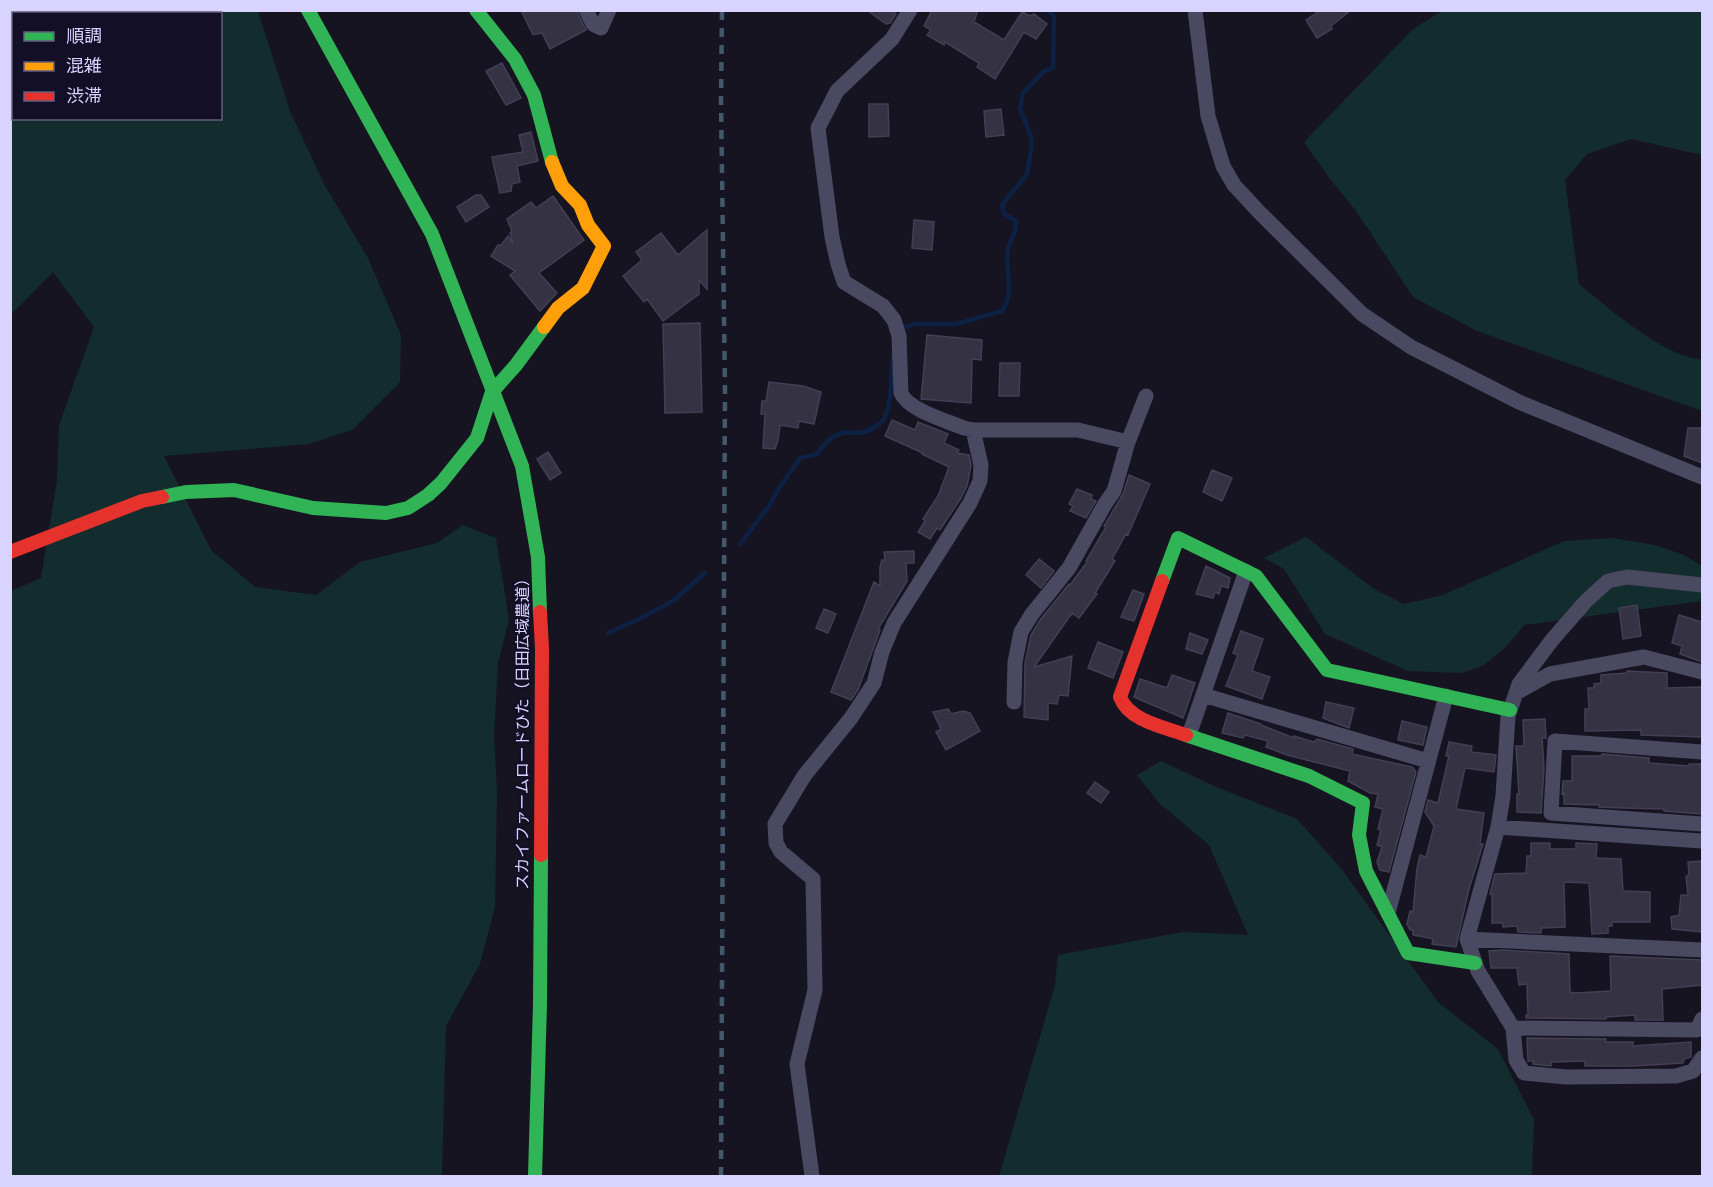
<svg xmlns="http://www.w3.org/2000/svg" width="1713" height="1187" font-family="'Varela Round','Noto Sans JP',sans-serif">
	<rect width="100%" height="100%" fill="#161421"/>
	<!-- green -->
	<path fill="#132c2d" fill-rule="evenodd" d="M1443,10L1702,11V155L1631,139L1587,154L1565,180L1579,284C1610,309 1663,356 1702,360V411L1477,331L1413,297L1356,211L1330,179L1304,142L1412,30Z
		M11,11H258L290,111L324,184L368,258L401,335L400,382L352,430L309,444L164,456L211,550L255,587L316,595L360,562L437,543L463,525L496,538L509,620L498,663L494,735L497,791L495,907L480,964L446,1026L442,1176H11V591L41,578L57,480L59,425L94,327L53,272L11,315ZM14,14H220V118H14Z
		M1306,537L1373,588L1404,604L1443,595L1564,541L1613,538L1655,545L1684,555L1702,566V601L1524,625L1507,646L1484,665L1462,673L1408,671L1325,634L1284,569L1264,558Z
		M1161,761L1214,786L1297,819L1340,867L1438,1002L1498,1049L1534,1120L1532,1176H999L1055,985L1058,955L1183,932L1248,935L1209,845L1159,803L1137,775Z"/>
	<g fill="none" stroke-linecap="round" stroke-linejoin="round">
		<!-- stream -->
		<path stroke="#0d2144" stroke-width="4.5" d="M901,329L914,324H956L1002,311C1016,290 1004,270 1008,248C1011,238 1017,232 1016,221L1004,214L1002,205L1027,174L1031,151V136L1020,109L1023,93L1044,71L1053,68L1054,17L1048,10
			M740,544L769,506L779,488L800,458L817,454C824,444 830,437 842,433C847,432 852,433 856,433C865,433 881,426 885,417C892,400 891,375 893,356
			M608,633L639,619L673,601L705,573"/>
	</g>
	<!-- building -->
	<path fill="#343243" stroke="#433f54" stroke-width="1.5" d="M521,10H576L586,30L550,49L542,33L533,35Z
		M867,10H891L896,14L890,23L886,24Z
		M932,10H978L974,22L1004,40L1022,12L1030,16L1034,14L1047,24L1036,39L1024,32L995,79L977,67L979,63L945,42L944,45L927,35L931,30L924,26Z
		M1321,10H1351L1331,26L1332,29L1317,38L1306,20Z
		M502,63L521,98L506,105L486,71Z
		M869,104H888L889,136L869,137Z
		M1001,109L1004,135L986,137L984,111Z
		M531,132L538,161L517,166L520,182L512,184L511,191L500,193L492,157L523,152L519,135Z
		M476,195H481L489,207L466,222L457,207Z
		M553,196L584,240L539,273L557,293L540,311L510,275L515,271L491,256L498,245H501L508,236L513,244L510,233L512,231L507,219L531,202L536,208Z
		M914,220L934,222L932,250L912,248Z
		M707,230V289L699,280V294L663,321L647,299L644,302L623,276L642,260L636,252L661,233L678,255Z
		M700,323L702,412L665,413L663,324Z
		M927,335L982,340L981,360L972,359L971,403L921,399Z
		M1000,363H1020L1019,396H999Z
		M769,382L803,386L821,392L814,424L799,421L798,428L780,425L778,440L775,449L763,448L765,414H761L762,401H766Z
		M892,420L915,430L918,422L948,434L944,443L959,450L957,453L969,455L971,465L967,486L961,498L940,530L937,528L930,539L918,532L925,521L923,519L938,496L949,467L922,454L923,453L885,436Z
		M1688,428H1702V463L1684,456Z
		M548,452L561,473L550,480L537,459Z
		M1212,470L1232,478L1222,501L1203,492Z
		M1129,475L1150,484L1128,535L1126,534L1112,559L1115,561L1095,593L1097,594L1079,618L1072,613L1034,667L1072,656L1068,696L1059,695L1057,704L1048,703V720L1024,717L1025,663L1031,635L1040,620L1069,584L1070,585L1087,562L1086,561L1106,527L1104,526L1123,494Z
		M1077,489L1092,495L1091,499L1096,501L1086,518L1070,511L1073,506L1069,504Z
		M914,551V563H906L907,581L878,629L880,630L858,690L851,700L831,692L874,582L880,586V567L882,560H885L884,552Z
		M1039,559L1054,571L1041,588L1026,575Z
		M1206,566L1230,578L1228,588L1221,586L1219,594L1215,592L1213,598L1196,594Z
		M1133,590L1144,594L1134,621L1121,617Z
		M1637,605L1641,636L1623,639L1619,608Z
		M824,609L836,614L828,633L816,628Z
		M1679,615L1702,622V662L1680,654L1682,646L1672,643Z
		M1241,631L1263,639L1252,671L1270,677L1262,699L1226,686L1238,655L1233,653Z
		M1190,633L1208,640L1202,654L1186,649Z
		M1098,642L1123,652L1113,678L1088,668Z
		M1627,671L1667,673V688L1702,687V737L1641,735V730L1585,731V709H1589L1588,688H1594V684L1601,683V675L1627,673Z
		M1172,675L1195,683L1183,718L1134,697L1140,679L1167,688Z
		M1326,702L1354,708L1349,728L1323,718Z
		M948,709L951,714L963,711L970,713L980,731L946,750L936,732L941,729L933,712Z
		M1228,713L1261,724V725L1294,738V736L1314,742L1317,739L1353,749L1352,754L1412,767L1416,772L1389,872L1380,870L1377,862L1382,847L1377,845L1381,830L1378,829L1383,809L1375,807L1378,794L1370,793L1348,781L1350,771L1287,755L1266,747L1268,741L1245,735L1243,738L1222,733Z
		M1545,719L1546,738H1542L1544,768L1541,813L1517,812V794H1519L1516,746H1524L1523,720Z
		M1402,721L1427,727L1423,745L1398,740Z
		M1449,742L1472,746L1471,752L1496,755L1494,772L1465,768L1456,809L1484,813L1480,844H1483L1469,889L1456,947L1432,944L1433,939L1413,935V930H1410L1407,924L1410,911L1413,912L1417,868L1420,855L1426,857L1434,826L1425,812L1428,800L1438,803L1449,756H1446Z
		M1602,754L1649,758V763L1689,766V764H1702V814L1664,811V809L1623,808L1599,807V805L1564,804V793L1562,794L1563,781H1572V756H1602Z
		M1095,782L1109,792L1101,803L1087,793Z
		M1531,843H1550V849H1576V843L1597,844L1596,858L1621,859L1623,891L1650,892V922H1612V926H1608V933L1592,934L1589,883L1564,882L1565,927L1541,928V933L1518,932L1517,926L1503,927V923H1492V894H1490L1495,874L1526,873L1527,856H1531Z
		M1702,861V932L1672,929L1671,917L1679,915L1681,895H1688L1686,877L1689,874L1688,862Z
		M1502,950L1569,954L1570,992L1575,993L1611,991L1610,956L1702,960V985L1662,989L1663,1020H1635V1015L1606,1017V1019L1526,1018V1015H1528L1527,984L1519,985L1517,968H1491L1489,951Z
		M1527,1038L1606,1039V1042H1633V1046L1691,1042V1057L1684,1059L1683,1063L1633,1066H1585V1061L1551,1062V1066L1533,1064V1061H1528Z"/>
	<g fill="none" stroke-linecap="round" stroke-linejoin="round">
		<!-- street -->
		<path stroke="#4a4962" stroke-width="15" d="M586,10L593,24L601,28L609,10
			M910,10L892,39L837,91L818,128L832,237L838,264L844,282L883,306L894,320L899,336L901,393C908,410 947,421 964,428L973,430H1078L1128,442
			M1195,10L1208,116L1223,166L1234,185L1259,212L1362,314L1411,347L1519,402L1702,477
			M1702,585L1627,577L1608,581L1586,601L1552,640L1519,684L1516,693L1508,716L1503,796L1498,827L1467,939L1478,971L1513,1028L1516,1060L1524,1073L1566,1077L1676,1076L1693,1071L1702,1058
			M1516,693L1550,674L1644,657L1702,672
			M1203,695L1428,761
			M1014,702L1015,662L1021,632L1032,614L1069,568L1105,504L1114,491L1128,442L1146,396
			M1189,735L1246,571
			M1702,752L1555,741L1551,813L1702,824
			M1498,827L1702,841
			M1388,913L1446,696
			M1467,939L1702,950
			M1513,1028L1697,1030L1702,1019
			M812,1176L797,1064L815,990L813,879L781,852L776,843L775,824L804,776L851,718L874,683L882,652L894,623L970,503L980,481L981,465L973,430"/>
		<!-- fast -->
		<path stroke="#30b455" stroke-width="14" d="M308,10L432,234L522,466L538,557L540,612
			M476,10L515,59L534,95L552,162
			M162,497L186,492L234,490L313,508L386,513L408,508L428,495L441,483L477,438L492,392L516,365L544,327
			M1162,581L1178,538L1256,576L1327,670L1510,710
			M1186,735L1309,776L1363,803L1359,835L1366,871L1408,953L1475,963
			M535,1176L540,1004L541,855"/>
		<!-- slow -->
		<path stroke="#ff9f0a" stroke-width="14" d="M544,327L558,308L583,288L604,246L588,225L580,205L562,186L552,162"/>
		<!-- jam -->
		<path stroke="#e5322d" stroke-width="14" d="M10,552L142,501L162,497
			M1162,581L1120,697C1129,721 1164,727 1186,735
			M540,612L542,648L541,855"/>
		<!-- rail -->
		<path stroke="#43596b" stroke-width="4.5" stroke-dasharray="9 8" stroke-linecap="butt" d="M721,1176L725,389L721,101L722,10"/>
	</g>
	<g text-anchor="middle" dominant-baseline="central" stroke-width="4.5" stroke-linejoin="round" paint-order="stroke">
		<!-- street labels -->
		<g font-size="16" fill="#d9d4ff" stroke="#130f26">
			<text transform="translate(523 730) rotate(-90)">スカイファームロードひた（日田広域農道）</text>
		</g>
	</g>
	<!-- border -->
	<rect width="1713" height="1187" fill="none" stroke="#d9d4ff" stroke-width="24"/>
	<!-- legend -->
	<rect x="12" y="12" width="210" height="108" fill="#130f26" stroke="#625e7d" stroke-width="1.5"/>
	<rect x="24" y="32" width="30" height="9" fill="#30b455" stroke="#625e7d" stroke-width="1.5"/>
	<text x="66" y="42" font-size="18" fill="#d9d4ff">順調</text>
	<rect x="24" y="62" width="30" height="9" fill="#ff9f0a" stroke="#625e7d" stroke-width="1.5"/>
	<text x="66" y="72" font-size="18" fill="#d9d4ff">混雑</text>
	<rect x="24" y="92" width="30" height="9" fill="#e5322d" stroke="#625e7d" stroke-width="1.5"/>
	<text x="66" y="102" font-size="18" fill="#d9d4ff">渋滞</text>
</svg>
